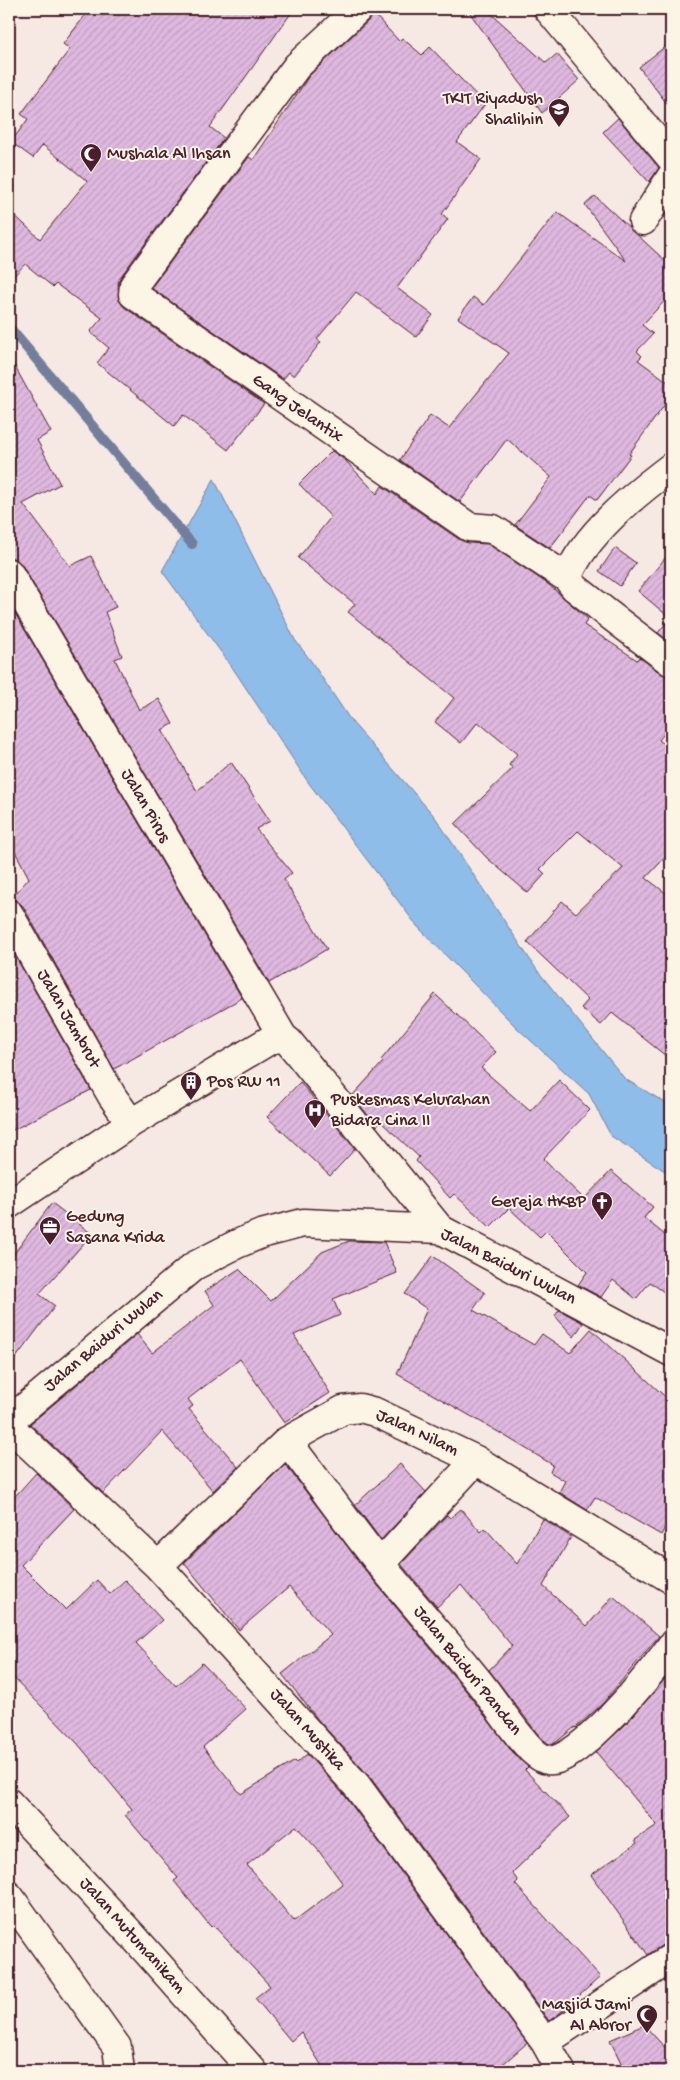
<svg xmlns="http://www.w3.org/2000/svg" width="680" height="2080" font-family="'Gochi Hand',sans-serif">
	<defs>
		<pattern id="building-hatch" width="6" height="6" patternUnits="userSpaceOnUse" patternTransform="scale(1.25)"><rect width="6" height="6" fill="#dfb8e0"/><path d="M-1 1l2-2M0 6l6-6M5 7l2-2" fill="none" stroke="#c19ec0"/></pattern>
	</defs>
	<rect width="100%" height="100%" fill="#f6e9e4"/>
	<filter id="ink" filterUnits="userSpaceOnUse"><feTurbulence type="fractalNoise" baseFrequency=".02" numOctaves="2"/><feDisplacementMap in="SourceGraphic" scale="10" xChannelSelector="R" yChannelSelector="G"/><feConvolveMatrix kernelMatrix="1 2 1 2 8 2 1 2 1" color-interpolation-filters="sRGB"/></filter>
	<g filter="url(#ink)">
		<!-- water -->
		<path fill="#8ebde9" stroke="#737e9d" d="M214,479L295,640L311,661L351,721L435,817L537,970L625,1079L671,1106V1175L611,1136L589,1094L516,1027L417,926L308,782L234,670L162,571Z"/>
		<g fill="none" stroke-linecap="round" stroke-linejoin="round">
			<!-- stream -->
			<path stroke="#737e9d" stroke-width="10" d="M9,327L192,544"/>
		</g>
		<!-- building -->
		<path fill="url(#building-hatch)" stroke="#4a1f2b" fill-rule="evenodd" d="M90,9H294L210,127L224,138L121,276L118,283L119,300L124,307L264,404L228,450L183,415L174,426L97,363L109,348L90,332L102,318L56,284L53,287L25,264L9,281V210L40,239L87,181L43,145L33,158L11,142L28,119L21,114L70,49L63,44Z
			M467,9H486L546,63L557,54L579,80L542,113Z
			M373,13L399,41L402,38L422,55L430,47L485,104L457,142L481,159L442,214L448,219L397,288L433,315L416,337L356,292L317,339L321,342L294,376L289,372L283,379L151,288L249,157L253,160L309,76L369,20Z
			M671,42V109L639,67Z
			M618,118L659,168L649,182L603,132Z
			M595,196L671,266V294L642,325L653,334L637,351L642,356L638,360L671,384V396L629,454L631,455L597,500L590,495L550,548L515,525L551,477L507,439L460,502L400,460L430,415L449,428L509,353L458,318L473,297L484,305L557,212L626,261L585,205Z
			M9,356L51,432L37,440L60,484L23,504L70,566L91,556L116,607L105,612L122,656L115,659L139,710L159,699L173,724L162,730L197,791L231,762L270,821L256,829L292,873L284,880L327,949L269,983L22,565L16,559L9,557Z
			M332,451L345,460L377,494L382,486L460,540L468,543L488,544L548,584L588,619L584,625L637,660L639,657L662,674L671,677V725L659,740L671,750V851L646,878L671,897V1060L612,1013L601,1025L581,1008L588,1000L527,942L562,901L576,913L623,868L578,831L540,869L545,874L528,893L487,858L455,824L513,768L509,765L517,754L478,722L461,743L435,722L454,698L348,612L355,604L298,558L331,517L299,484Z
			M615,548L636,563L620,586L599,571Z
			M671,551V643L658,633L670,618L638,591Z
			M9,603L242,998L114,1069L23,906L17,901L11,899L29,878L9,840Z
			M9,945L91,1090L9,1132Z
			M435,994L496,1052L481,1068L530,1111L559,1080L590,1110L543,1159L584,1199L611,1171L653,1207L644,1218L671,1240V1297L650,1282L636,1299L613,1280L601,1297L578,1285L587,1272L546,1231L540,1237L509,1208L490,1227L454,1194L450,1198L416,1161L419,1157L381,1122L377,1126L352,1096L383,1062L381,1060Z
			M300,1082L355,1149L330,1176L267,1117Z
			M52,1203L92,1234L39,1294L55,1306L9,1367V1260Z
			M349,1241L384,1242L397,1273L333,1299L340,1315L294,1335L330,1393L284,1423L240,1359L188,1399L193,1406L189,1409L238,1467L213,1491L162,1431L103,1493L30,1424L137,1334L152,1353L214,1305L205,1291L239,1269L271,1301L322,1252Z
			M433,1256L485,1293L473,1310L534,1345L542,1334L570,1353L591,1329L671,1402V1516L661,1535L595,1497L587,1510L559,1492L565,1481L550,1472L553,1465L495,1430L397,1374L427,1309L405,1294Z
			M559,1310L583,1323L574,1337L555,1316Z
			M285,1464L369,1575L467,1692L509,1748L528,1767L525,1770L570,1817L512,1873L518,1881L515,1884L600,1977L559,2014L549,2021L370,1777L319,1721L282,1674L331,1635L289,1587L239,1630L184,1563Z
			M400,1464L426,1492L381,1540L355,1505Z
			M36,1473L74,1509L21,1565L66,1610L97,1580L110,1594L125,1580L162,1620L136,1643L176,1686L202,1663L246,1709L203,1747L241,1794L295,1761L297,1763L307,1754L345,1796L527,2043L495,2071H325L301,2032L291,2041L255,1998L270,1986L213,1925L211,1927L174,1881L178,1878L125,1815L132,1809L78,1744L9,1673V1503ZM296,1826L318,1850L343,1884L294,1921L247,1865Z
			M461,1509L481,1532L485,1528L517,1564L543,1519L571,1537L543,1586L587,1626L613,1596L659,1636L603,1703L576,1728L575,1727L555,1743L549,1744L540,1737L489,1670L512,1646L461,1585L437,1607L401,1564L447,1515L450,1518Z
			M671,1672V1943L662,1945L648,1955L591,1875L637,1843L635,1840L657,1825L596,1752L626,1724Z
			M644,2025L671,2054V2071H625L610,2040Z"/>
		<g fill="none" stroke-linecap="round" stroke-linejoin="round">
			<!-- minor casing -->
			<g stroke="#4a1f2b" stroke-width="31">
				<path id="minor" d="M358,9L297,66L134,285L133,294L469,527L493,529L567,578L574,587L607,613L671,662
					M548,9L671,158
					M643,221L671,177
					M9,573L283,1037L289,1042L440,1229
					M567,578C585,534 634,495 671,467
					M9,914L112,1096L131,1123
					M9,1204L131,1123L270,1040L283,1037
					M9,1421L194,1266L237,1244L261,1234L303,1223L440,1229L671,1352
					M9,1426L158,1566L357,1786L545,2042L561,2071
					M287,1441C319,1482 349,1525 381,1565C413,1604 447,1642 479,1682C495,1702 509,1725 527,1745C532,1751 541,1759 548,1760C576,1766 655,1669 671,1646
					M380,1564L476,1460
					M158,1566L287,1441L343,1410L360,1408L375,1412L476,1460L671,1579
					M9,1803L132,1935L253,2071
					M9,1896L117,2047L120,2071
					M545,2042L671,1958"/>
			</g>
			<!-- minor -->
			<use href="#minor" stroke="#fcf5e5" stroke-width="28"/>
		</g>
	</g>
	<!-- icons -->
	<defs>
		<g id="school-pin" transform="scale(1.125)"><path d="M0 17L-7.5 6A9.5 9.5 0 1 1 7.5 6Z" fill="#4a1f2b" stroke="#fcf5e5"/><path d="M0-5L7-2L0 1L-7-2ZM-4 1L0 2.5L4 1V4Q0 6-4 4Z" fill="#fff"/></g>
		<g id="mosque-pin" transform="scale(1.125)"><path d="M0 17L-7.5 6A9.5 9.5 0 1 1 7.5 6Z" fill="#4a1f2b" stroke="#fcf5e5"/><path d="M3.5-4.9A6 6 0 1 0 3.5 4.9A5 5 0 1 1 3.5-4.9Z" fill="#fff"/></g>
		<g id="building-pin" transform="scale(1.125)"><path d="M0 17L-7.5 6A9.5 9.5 0 1 1 7.5 6Z" fill="#4a1f2b" stroke="#fcf5e5"/><path d="M-4-6H4V6H1V3H-1V6H-4ZM-2.5-4.3h1.7v1.8h-1.7ZM.8-4.3h1.7v1.8H.8ZM-2.5-1h1.7V.8h-1.7ZM.8-1h1.7V.8H.8Z" fill="#fff"/></g>
		<g id="hospital-pin" transform="scale(1.125)"><path d="M0 17L-7.5 6A9.5 9.5 0 1 1 7.5 6Z" fill="#4a1f2b" stroke="#fcf5e5"/><path d="M-5-5h3v3.5h4V-5h3V5h-3V1.5h-4V5h-3Z" fill="#fff"/></g>
		<g id="church-pin" transform="scale(1.125)"><path d="M0 17L-7.5 6A9.5 9.5 0 1 1 7.5 6Z" fill="#4a1f2b" stroke="#fcf5e5"/><path d="M-1.2-6h2.4v3.5h3.3v2.4h-3.3V6h-2.4V-.1h-3.3v-2.4h3.3Z" fill="#fff"/></g>
		<g id="office-pin" transform="scale(1.125)"><path d="M0 17L-7.5 6A9.5 9.5 0 1 1 7.5 6Z" fill="#4a1f2b" stroke="#fcf5e5"/><path d="M-6-3h4V-5.5h4V-3h4V5H-6ZM-1-4.5V-3h2v-1.5ZM-6 0V1H6V0Z" fill="#fff"/></g>
	</defs>
	<g fill-rule="evenodd">
		<use href="#school-pin" x="559" y="109"/>
		<use href="#mosque-pin" x="91" y="154"/>
		<use href="#building-pin" x="191" y="1082"/>
		<use href="#hospital-pin" x="315" y="1110"/>
		<use href="#church-pin" x="602" y="1202"/>
		<use href="#office-pin" x="50" y="1227"/>
		<use href="#mosque-pin" x="647" y="2015"/>
	</g>
	<g text-anchor="middle" dominant-baseline="central" stroke-width="4" stroke-linejoin="round" paint-order="stroke">
		<!-- poi labels -->
		<g font-size="18" fill="#4a1f2b" stroke="#fcf5e5" text-anchor="start">
			<text x="543" y="99" text-anchor="end">TKIT Riyadush<tspan x="543" dy="21">Shalihin</tspan></text>
			<text x="107" y="154">Mushala Al Ihsan</text>
			<text x="207" y="1082">Pos RW 11</text>
			<text x="331" y="1100">Puskesmas Kelurahan<tspan x="331" dy="21">Bidara Cina II</tspan></text>
			<text x="586" y="1202" text-anchor="end">Gereja HKBP</text>
			<text x="66" y="1217">Gedung<tspan x="66" dy="21">Sasana Krida</tspan></text>
			<text x="631" y="2005" text-anchor="end">Masjid Jami<tspan x="631" dy="21">Al Abror</tspan></text>
		</g>
		<!-- street labels -->
		<g font-size="18" fill="#4a1f2b" stroke="#fcf5e5">
			<text transform="translate(297 409) rotate(35)">Gang Jelantix</text>
			<text transform="translate(145 806) rotate(60)">Jalan Pirus</text>
			<text transform="translate(68 1019) rotate(60)">Jalan Jambrut</text>
			<text transform="translate(508 1267) rotate(27)">Jalan Baiduri Wulan</text>
			<text transform="translate(104 1341) rotate(-40)">Jalan Baiduri Wulan</text>
			<text transform="translate(417 1433) rotate(25)">Jalan Nilam</text>
			<text transform="translate(467 1671) rotate(51)">Jalan Baiduri Pandan</text>
			<text transform="translate(307 1730) rotate(48)">Jalan Mustika</text>
			<text transform="translate(132 1936) rotate(48)">Jalan Mutumanikam</text>
		</g>
	</g>
	<!-- margin -->
	<rect width="680" height="2080" fill="none" stroke="#fcf5e5" stroke-width="30"/>
	<rect x="15" y="15" width="650" height="2050" fill="none" stroke="#4a1f2b" stroke-width="2" filter="url(#ink)"/>
</svg>
